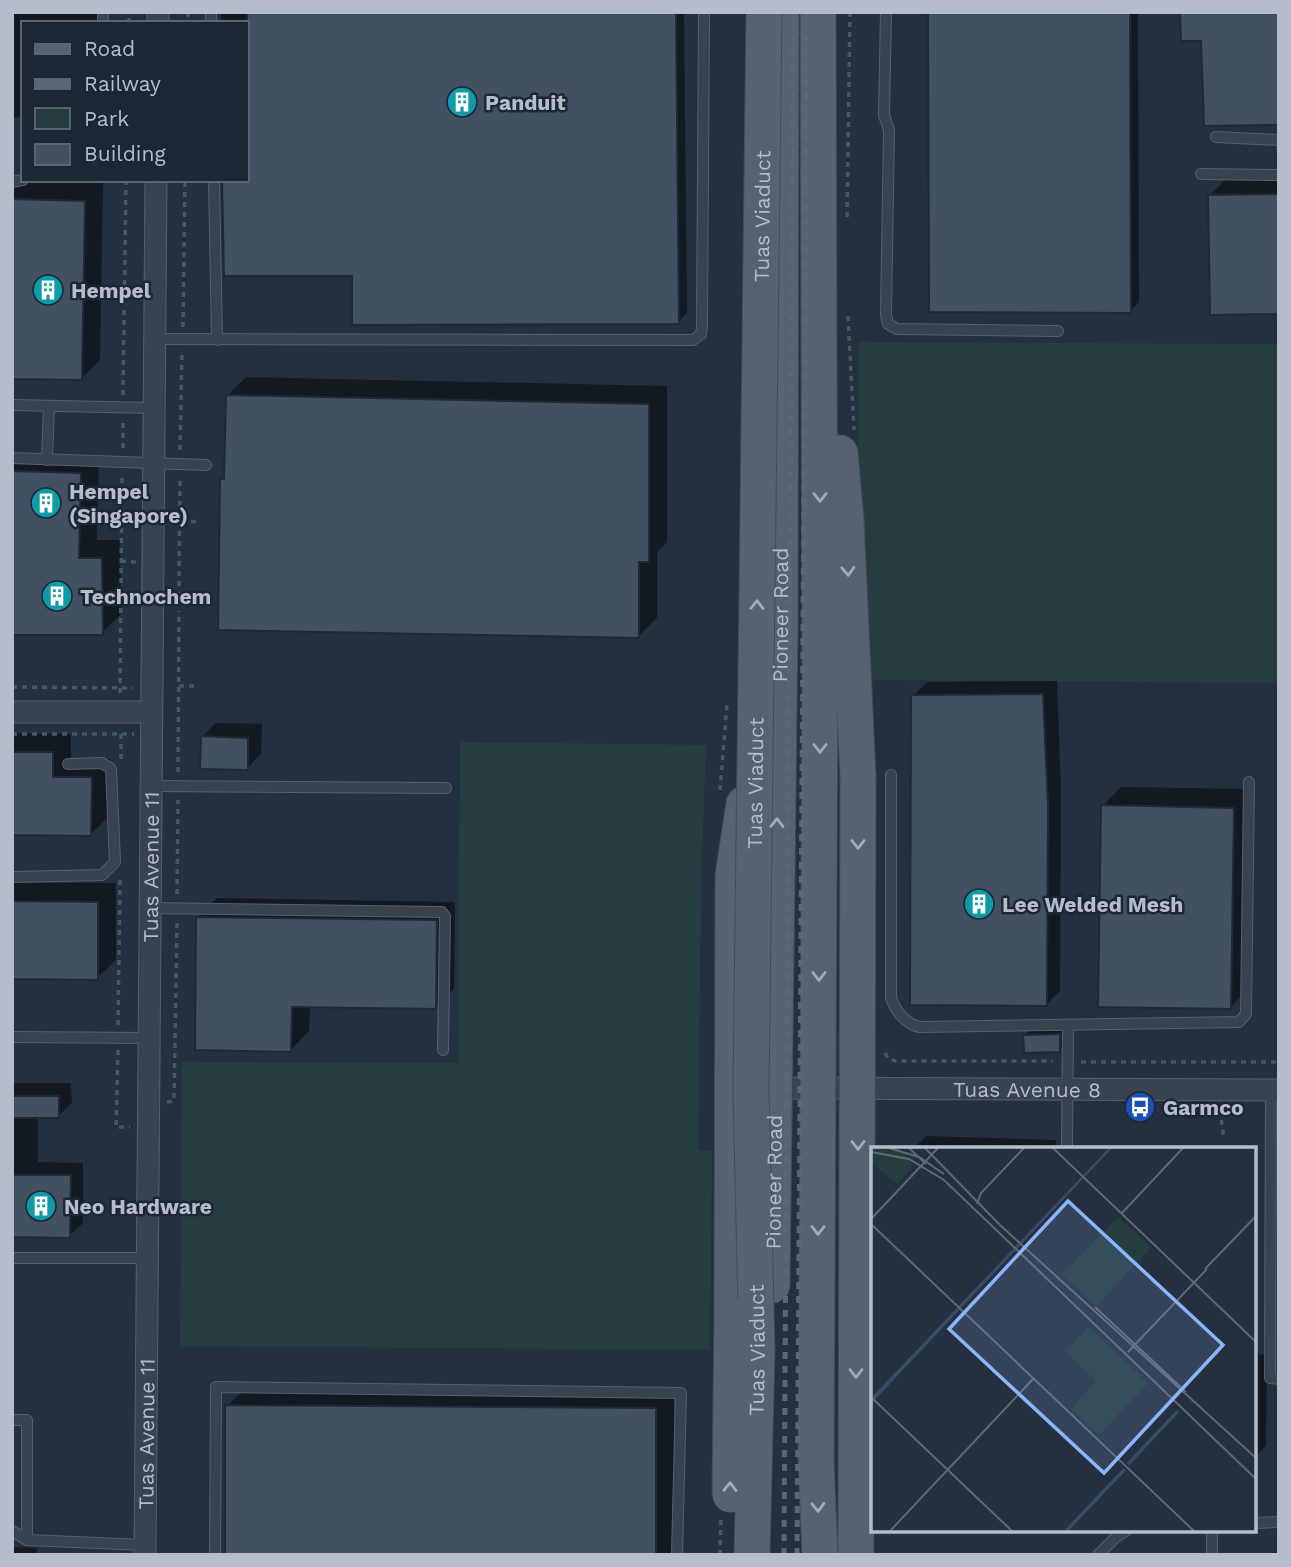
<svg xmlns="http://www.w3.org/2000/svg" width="1291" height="1567" font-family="'Work Sans',sans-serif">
	<rect width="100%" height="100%" fill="#24303f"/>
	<!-- green -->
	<path fill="#263d40" d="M859,342L1279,344V683L865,680L858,485Z
		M460,742L706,745L701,891L698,1151H712L710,1350L180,1346L182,1062L458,1063Z"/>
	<!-- shadow -->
	<path fill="#0007" d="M12,12H100L101,23H23V117L12,118Z
		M221,12H684L687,313L678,322L354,274L247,180V23H221Z
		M930,12H1138L1139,302L1130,311Z
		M1279,176V312L1209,196L1228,177Z
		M12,180L103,183L100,360L81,379L12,377Z
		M246,377L667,386V542L657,552V618L638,637L221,479L226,474L227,396Z
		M12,408H14L13,453L99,455L97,540H120L121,614L102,633H12Z
		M1057,681L1061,789L1060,991L1046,1005L913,696L927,682Z
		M216,723L262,724L261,754L247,768L202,737Z
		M12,733L71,734V758L110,759L109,816L90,835L12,833Z
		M1121,787L1252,789L1249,988L1231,1007L1103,806Z
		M12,883H116V960L97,978H12Z
		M217,898L455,902L454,989L435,1008L310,1006L309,1031L291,1050L198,917Z
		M1068,1025V1041L1059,1050L1025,1035L1034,1026Z
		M12,1083H71L72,1103L58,1116H38V1162L83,1163V1223L69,1236L12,1235Z
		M926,1136L1056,1140V1149H913Z
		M1254,1354L1267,1355L1266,1446L1254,1458Z
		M246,1387L674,1390V1555H227V1406Z
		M12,1547L37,1548V1555H12Z"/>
	<!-- building -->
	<path fill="#435061" stroke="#1f2936" stroke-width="2" d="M247,12H676L679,324L352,325V276H224L222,180H247Z
		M928,12H1130L1131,313L929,312Z
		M1180,12H1279V125L1204,126L1201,41H1181Z
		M1279,194V314L1210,315L1208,195Z
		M12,199L85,201L82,380L12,379Z
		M226,395L649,404V562H639V638L218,630L220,478L224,479Z
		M12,471L81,473L79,558H102L103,635H12Z
		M1043,694L1048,804L1047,1006L910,1005L911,695Z
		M201,736L248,738V770L200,769Z
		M12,752H53V777H92L91,836L12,835Z
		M1101,805L1234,808L1231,1009L1098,1007Z
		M12,901L98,902V980L12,979Z
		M196,917L437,920L436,1009L292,1007L291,1052L195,1050Z
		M1060,1034V1052L1024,1053L1023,1035Z
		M12,1096H59V1118H12Z
		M12,1175H71L70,1238L12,1237Z
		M225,1405L656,1408V1555H225Z"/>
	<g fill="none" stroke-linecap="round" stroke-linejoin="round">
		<!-- service casing -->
		<g stroke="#56606d" stroke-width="12">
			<path id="service" d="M211,12V23
				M886,12L884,115L889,130L886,315L888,324L897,329L1058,331
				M103,23V12
				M1216,137L1279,140
				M1201,174L1279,175
				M214,180L217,340
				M12,182L23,180
				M154,339L693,340L701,334L702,327L704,12
				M12,405L153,408
				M12,458L206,465
				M47,460L49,406
				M151,597L201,599
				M891,775V997C894,1010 907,1025 920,1027L1239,1022L1246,1014L1249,782
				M150,786L446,788
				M12,877L102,875L115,862L111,769L102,763L68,764
				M149,908L442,912L445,916L443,1050
				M12,1037L148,1038
				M1271,1090L1270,1378L1279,1379
				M1067,1149L1068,1026
				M12,1258H146
				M12,1420H27V1540
				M1254,1523L1279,1522
				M12,1531L27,1540L145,1545
				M215,1555L216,1387L681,1393L677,1555
				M1098,1555L1115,1538L1127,1530
				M1212,1555V1530"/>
		</g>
		<!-- minor casing -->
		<g stroke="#56606d" stroke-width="23">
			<g id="minor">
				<path d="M158,23V12"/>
				<path d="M12,712H150"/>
				<path id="s1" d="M773,1088L1279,1090"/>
				<path id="s2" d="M145,1555L156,180"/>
			</g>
		</g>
		<!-- primary casing -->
		<g stroke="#424b58" stroke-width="37">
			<g id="primary">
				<path d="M818,12L820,680L816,1460L820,1555"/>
				<path d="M840,453L846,520L858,776"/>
				<path id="s3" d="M772,1285L780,627L781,12"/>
				<path d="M732,1315L733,876L744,804"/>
			</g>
		</g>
		<!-- path -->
		<path stroke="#445a5d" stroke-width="3.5" stroke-dasharray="5 5" stroke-linecap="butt" d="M188,12V23
			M129,23V12
			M847,217L850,12
			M848,316L854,430
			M183,327L185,180
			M123,395L126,180
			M123,448V420
			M180,450L182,352
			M181,521L200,522
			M121,561L136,562
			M179,586L180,478
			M179,686H197
			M12,687L133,688
			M120,693L122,476
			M12,734H134
			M121,759V732
			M178,772L179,611
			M720,790L727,704
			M177,894L178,800
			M118,1025L120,879
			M118,1050L116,1127H130
			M885,1053L888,1058L895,1061H1053
			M1081,1062H1279
			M167,1102L174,1101L177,923
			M1220,1110L1224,1139
			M720,1555L721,1518"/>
		<!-- service -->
		<use href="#service" stroke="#39424f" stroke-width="10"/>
		<!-- minor -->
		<use href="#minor" stroke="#39424f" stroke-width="21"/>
		<!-- primary -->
		<use href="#primary" stroke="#57616f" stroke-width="35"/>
		<!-- rail -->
		<path stroke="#5a6676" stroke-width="5" stroke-dasharray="7 7" stroke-linecap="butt" d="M784,1555L793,12
			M797,1555L807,12"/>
		<!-- primary-bridge casing -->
		<g stroke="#424b58" stroke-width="37" stroke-linecap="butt">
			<g id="primary-bridge">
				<path d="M730,1495L732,1315"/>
				<path id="s4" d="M752,1555L757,1351L751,1090L764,12"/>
				<path d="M856,1555L858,776"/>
			</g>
		</g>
		<!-- primary-bridge -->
		<use href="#primary-bridge" stroke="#57616f" stroke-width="35"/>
	</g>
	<!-- one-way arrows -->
	<defs><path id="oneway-chevron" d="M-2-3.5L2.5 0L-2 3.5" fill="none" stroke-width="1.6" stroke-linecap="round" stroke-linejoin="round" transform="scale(1.75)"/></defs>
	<g stroke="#a2abb8">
		<use href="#oneway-chevron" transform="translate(820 497) rotate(90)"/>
		<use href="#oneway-chevron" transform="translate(848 571) rotate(87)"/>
		<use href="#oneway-chevron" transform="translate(757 605) rotate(-89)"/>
		<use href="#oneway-chevron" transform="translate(820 748) rotate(90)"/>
		<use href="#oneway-chevron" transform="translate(777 823) rotate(-89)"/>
		<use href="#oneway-chevron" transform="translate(858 844) rotate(90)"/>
		<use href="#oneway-chevron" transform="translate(819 976) rotate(90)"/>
		<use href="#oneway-chevron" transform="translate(858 1145) rotate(90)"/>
		<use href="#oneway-chevron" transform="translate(818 1230) rotate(91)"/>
		<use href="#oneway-chevron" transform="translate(856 1373) rotate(90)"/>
		<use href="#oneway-chevron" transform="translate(730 1487) rotate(-89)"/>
		<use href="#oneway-chevron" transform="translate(818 1507) rotate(88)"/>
	</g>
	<!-- icons -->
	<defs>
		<g id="building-disc" transform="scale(1.575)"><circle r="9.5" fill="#0f9aa8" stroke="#1d2734"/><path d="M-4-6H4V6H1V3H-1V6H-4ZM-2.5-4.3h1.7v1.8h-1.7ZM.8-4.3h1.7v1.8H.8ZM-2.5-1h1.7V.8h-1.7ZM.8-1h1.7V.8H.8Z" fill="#fff"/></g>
		<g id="bus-disc" transform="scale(1.575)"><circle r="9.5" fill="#1a4fb4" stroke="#1d2734"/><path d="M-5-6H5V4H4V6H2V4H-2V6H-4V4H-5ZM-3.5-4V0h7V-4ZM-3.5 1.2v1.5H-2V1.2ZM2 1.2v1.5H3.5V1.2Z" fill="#fff"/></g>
	</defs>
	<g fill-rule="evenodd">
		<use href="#building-disc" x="462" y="102"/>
		<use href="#building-disc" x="48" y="290"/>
		<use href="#building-disc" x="46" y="503"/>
		<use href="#building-disc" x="57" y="596"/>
		<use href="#building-disc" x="979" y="904"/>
		<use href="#bus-disc" x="1140" y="1107"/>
		<use href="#building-disc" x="41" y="1206"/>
	</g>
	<g text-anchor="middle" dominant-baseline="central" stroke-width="5" stroke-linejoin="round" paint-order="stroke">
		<!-- poi labels -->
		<g font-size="21" font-weight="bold" fill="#b5bdca" stroke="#1d2734" text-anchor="start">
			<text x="485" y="102">Panduit</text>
			<text x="71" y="290">Hempel</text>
			<text x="69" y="491">Hempel<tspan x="69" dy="24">(Singapore)</tspan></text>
			<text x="80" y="596">Technochem</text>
			<text x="1002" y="904">Lee Welded Mesh</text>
			<text x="1163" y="1107">Garmco</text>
			<text x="64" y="1206">Neo Hardware</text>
		</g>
		<!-- street labels -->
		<g font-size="21" fill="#b5bdca" stroke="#1d2734">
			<text stroke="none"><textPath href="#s4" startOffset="1339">Tuas Viaduct</textPath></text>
			<text stroke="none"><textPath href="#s3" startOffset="670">Pioneer Road</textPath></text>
			<text stroke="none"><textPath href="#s4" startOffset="772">Tuas Viaduct</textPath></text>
			<text stroke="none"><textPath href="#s2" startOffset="688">Tuas Avenue 11</textPath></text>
			<text stroke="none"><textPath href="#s1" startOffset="254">Tuas Avenue 8</textPath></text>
			<text stroke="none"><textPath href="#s3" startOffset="103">Pioneer Road</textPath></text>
			<text stroke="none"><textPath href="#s4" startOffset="205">Tuas Viaduct</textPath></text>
			<text stroke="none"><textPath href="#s2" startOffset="121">Tuas Avenue 11</textPath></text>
		</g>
	</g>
	<!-- overview -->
	<g transform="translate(871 1147)">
		<rect width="385" height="385" fill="#24303f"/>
		<path d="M0,1H28L42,18L26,37L0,15ZM247,70L280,101L225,159L191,128ZM217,180L277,236L228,288L200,262L225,234L194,205Z" fill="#263d40"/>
		<path d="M238,1H241L0,257V251Z" fill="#384b67"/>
		<path fill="none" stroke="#384b67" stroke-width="3.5" d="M257,317L307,264M195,384L254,322"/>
		<path fill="none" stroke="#5e6877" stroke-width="2" d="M18,1L48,10L73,27M38,1L55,17M54,1L129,78L385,311M182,1L385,195M0,5L38,12L73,33L385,332M106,57L110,46L153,1M251,66L312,1M0,72L67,1M0,77L323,384M334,122L385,69M224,160L315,245M257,205L336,122M0,250L141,384M19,384L162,232"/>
		<path fill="#8bb5f9" fill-opacity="0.15" stroke="#8bb5f9" stroke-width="3.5" d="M197,54L352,198L233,326L78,182Z"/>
		<rect width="385" height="385" fill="none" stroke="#b5bdca" stroke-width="3.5"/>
	</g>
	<!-- border -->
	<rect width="1291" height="1567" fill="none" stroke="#b5bdca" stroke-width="28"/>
	<!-- legend -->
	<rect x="21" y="21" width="228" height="161" fill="#1d2734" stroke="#5a6370" stroke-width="2"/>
	<rect x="35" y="44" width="35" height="10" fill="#57616f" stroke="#5a6370" stroke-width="2"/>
	<text x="84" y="56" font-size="21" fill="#b5bdca">Road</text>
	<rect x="35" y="79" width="35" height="10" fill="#5a6676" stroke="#5a6370" stroke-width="2"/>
	<text x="84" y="91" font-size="21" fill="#b5bdca">Railway</text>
	<rect x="35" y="108" width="35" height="21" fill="#263d40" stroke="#5a6370" stroke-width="2"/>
	<text x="84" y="126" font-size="21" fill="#b5bdca">Park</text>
	<rect x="35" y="144" width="35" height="21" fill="#435061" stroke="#5a6370" stroke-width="2"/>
	<text x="84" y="161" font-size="21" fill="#b5bdca">Building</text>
</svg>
